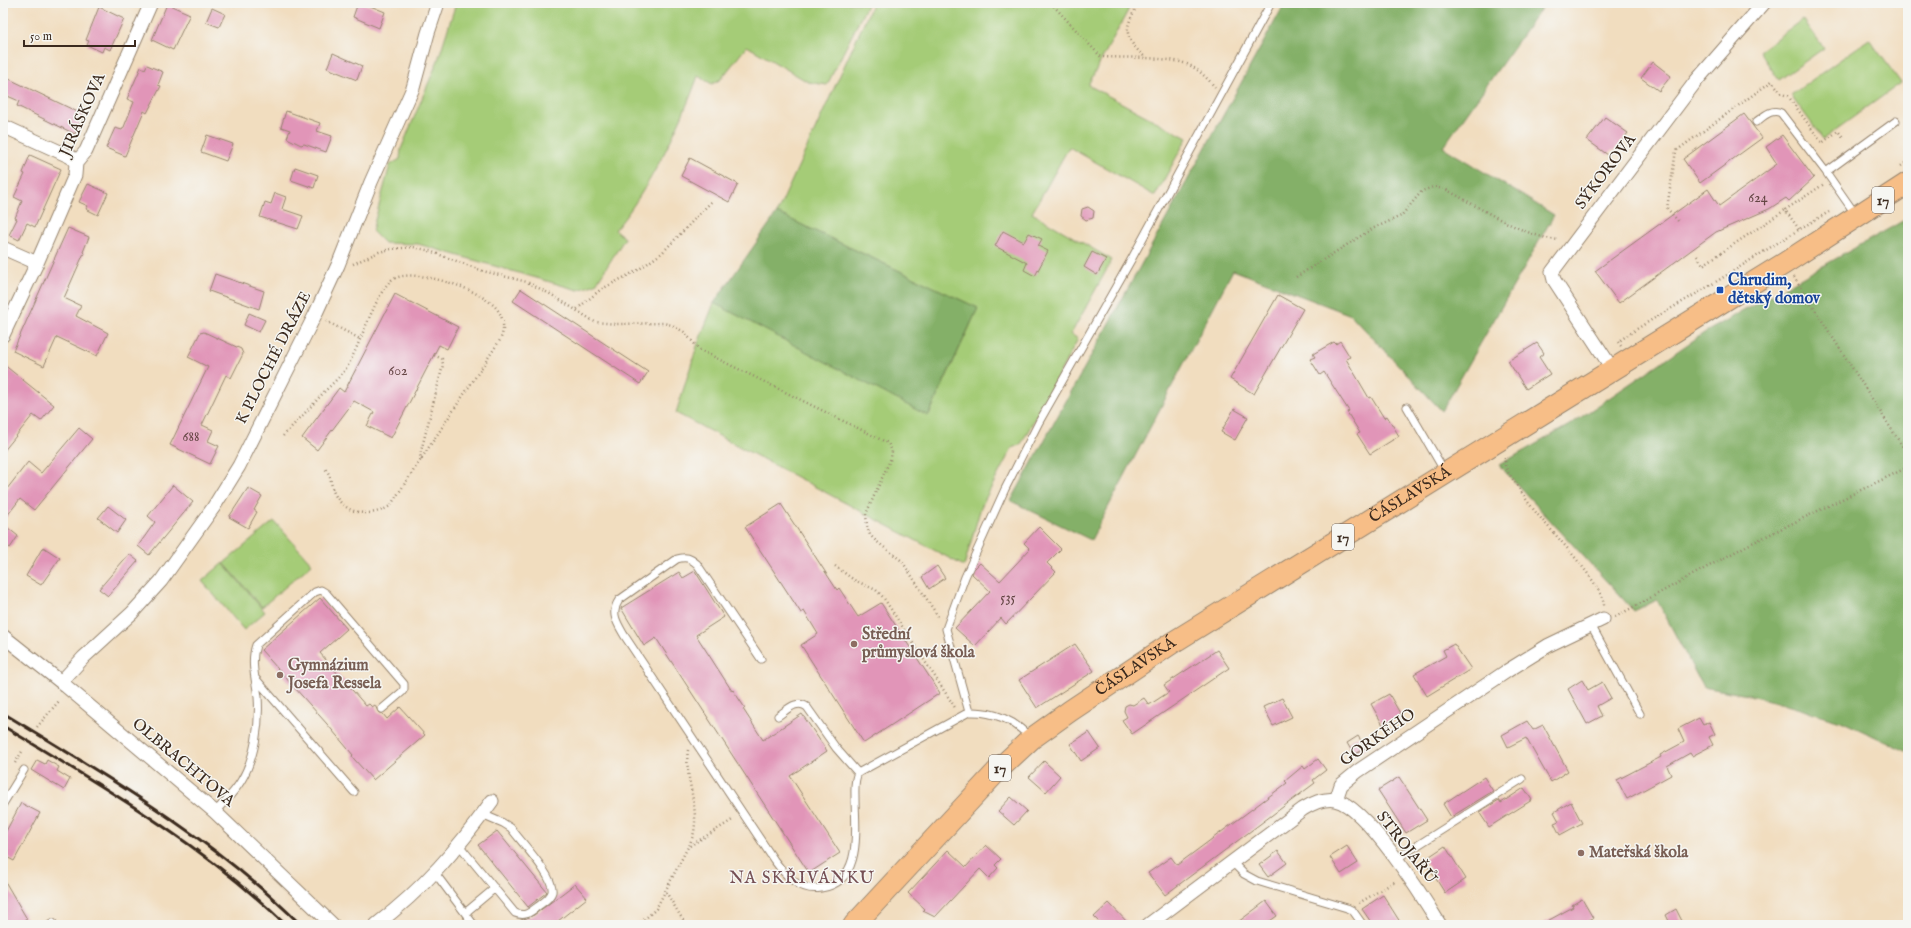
<svg xmlns="http://www.w3.org/2000/svg" width="1911" height="928" font-family="'IM FELL English',serif">
	<rect width="100%" height="100%" fill="#f6f6f2"/>
	<filter id="ink" filterUnits="userSpaceOnUse"><feTurbulence type="fractalNoise" baseFrequency=".025" numOctaves="2"/><feDisplacementMap in="SourceGraphic" scale="8" xChannelSelector="R" yChannelSelector="G"/><feConvolveMatrix kernelMatrix="1 2 1 2 8 2 1 2 1" color-interpolation-filters="sRGB"/></filter>
	<filter id="wash" filterUnits="userSpaceOnUse"><feTurbulence type="fractalNoise" baseFrequency=".012" numOctaves="4" result="noise"/><feDisplacementMap in="SourceGraphic" scale="16" xChannelSelector="R" yChannelSelector="G"/><feGaussianBlur stdDeviation="0.9" result="paint"/><feColorMatrix in="noise" values="0 0 0 0 0 0 0 0 0 0 0 0 0 0 0 0 0 1.4 0 .05"/><feComposite in="paint" operator="in"/></filter>
	<g filter="url(#wash)">
		<rect width="100%" height="100%" fill="#f1ddbf"/>
		<!-- green -->
		<path fill="#a5cc77" stroke="#707b4a" d="M456,3H868L827,85L808,82L747,46L721,79L712,84L698,76C681,124 648,191 615,230L625,238L596,284L578,290L418,244L384,243L372,231L390,165L400,159L401,149L438,60Z
			M873,3H1132L1088,85L1187,138L1155,196L1069,147L1032,213L1112,260L1071,334L1078,339L1021,444L1012,448L981,507L964,566L676,413L697,346L714,303L929,415L978,308L777,213Z
			M1803,19L1824,48L1779,80L1759,51Z
			M1869,39L1901,83L1823,139L1791,95Z
			M274,521L312,564L262,607L224,563Z
			M223,563L265,612L244,630L202,581Z"/>
		<!-- forest -->
		<path fill="#84b068" stroke="#606d43" d="M1285,3H1545L1443,147L1554,215L1442,411L1351,315L1233,270L1091,540L1011,501Z
			M777,213L978,308L928,416L714,303Z
			M1908,218V752L1841,721L1759,697L1703,687L1657,600L1634,611L1499,465L1571,424L1704,333Z"/>
		<g id="blocks">
			<!-- building -->
			<path fill="#e195b8" d="M358,3H363L385,12L379,28L353,17Z
				M167,4L190,14L173,50L152,40Z
				M99,7L124,19L110,50L104,47L102,52L87,45L89,41L86,40Z
				M212,8L225,14L219,27L206,22Z
				M333,53L362,66L357,80L327,68Z
				M1653,62L1671,76L1659,91L1641,78Z
				M147,65L163,72L158,85L161,86L147,113L144,111L125,156L106,148L115,128L122,130L124,127L134,102L127,99L141,67L145,69Z
				M3,76L84,115L75,134L17,106L19,101L3,94Z
				M286,111L320,123L317,131L332,136L326,152L304,144L301,145L287,138L290,130L281,127Z
				M1744,114L1762,138L1700,183L1683,159Z
				M1605,117L1628,133L1614,151L1612,150L1608,155L1587,140Z
				M207,135L233,144L226,161L201,152Z
				M1782,135L1814,178L1789,201L1786,198L1769,209L1716,232L1619,303L1595,271L1708,189L1719,206L1751,183L1777,164L1766,147Z
				M30,155L61,169L35,227L27,223L19,240L9,235L17,219L15,218L22,201L14,197L25,174L23,173Z
				M690,158L738,184L729,202L681,176Z
				M295,167L318,175L314,188L291,180Z
				M88,184L108,193L98,215L86,209L88,206L79,202Z
				M275,193L286,197L282,209L303,216L298,229L260,217L265,202L271,204Z
				M1088,207L1094,211L1093,218L1086,220L1081,216L1082,209Z
				M68,228L89,237L83,252L84,253L64,298L81,306L76,316L108,333L97,356L57,337L44,366L13,351Z
				M1003,231L1024,242L1029,233L1042,239L1038,246L1048,251L1035,276L1024,270L1027,263L995,246Z
				M1092,252L1106,259L1097,275L1084,267Z
				M215,274L264,291L259,309L209,291Z
				M521,289L648,372L640,384L513,301Z
				M395,294L458,327L447,349L439,345L391,438L367,426L374,412L354,401L317,450L302,438L339,388L344,392Z
				M1278,295L1303,309L1254,394L1230,379Z
				M249,313L265,320L259,332L244,325Z
				M204,332L241,349L243,354L231,378L226,375L202,425L213,430L208,441L219,446L210,464L170,445L208,367L188,357L200,333Z
				M1340,341L1350,357L1346,359L1369,398L1371,397L1384,418L1387,416L1399,436L1370,454L1357,434L1360,433L1347,412L1349,411L1324,372L1320,375L1310,359L1315,357L1313,354L1334,342L1336,344Z
				M1537,343L1544,353L1539,357L1550,374L1526,389L1508,361Z
				M3,364L54,405L41,421L33,415L3,452Z
				M1234,409L1248,417L1235,440L1221,432Z
				M79,428L92,439L34,510L20,499L3,521V494L28,462L41,473Z
				M173,485L193,502L149,555L138,546L155,522L148,516Z
				M248,488L262,496L254,510L257,512L248,528L229,517Z
				M781,504L837,590L839,588L858,617L881,603L940,693L864,743L801,645L818,634L804,611L801,613L745,527Z
				M108,506L126,520L117,533L98,518Z
				M3,524L18,536L10,548L3,542Z
				M1039,527L1061,549L1047,563L1056,572L1006,624L1001,618L975,646L955,628L990,591L972,574L974,569L980,563L1000,581L1030,549L1024,543Z
				M43,547L60,558L41,585L26,576Z
				M129,554L138,561L108,596L99,589Z
				M937,566L945,578L929,589L922,577Z
				M695,571L724,617L696,635L732,691L733,690L745,708L743,709L763,740L802,714L827,751L790,776L840,853L809,873L656,638L644,646L621,608L679,572L683,578Z
				M320,598L347,629L320,653L366,706L369,704L372,707L375,705L378,712L383,714L387,719L400,707L425,735L373,780L354,759L352,756L353,755L327,724L261,650Z
				M1075,644L1094,671L1037,708L1019,680Z
				M1454,644L1471,669L1427,696L1414,674L1446,656L1443,650Z
				M1217,650L1229,668L1132,734L1122,720L1127,717L1124,711L1125,706L1129,704L1133,705L1144,698L1149,705L1169,692L1164,685Z
				M1582,680L1588,690L1602,682L1611,698L1597,706L1602,716L1587,724L1568,689Z
				M1389,694L1401,715L1383,725L1371,704Z
				M1282,698L1292,717L1273,726L1263,707Z
				M1699,718L1703,725L1709,722L1715,734L1709,737L1713,745L1692,756L1690,753L1667,766L1671,775L1627,799L1617,780L1661,757L1660,755L1684,742L1678,729Z
				M1527,721L1533,730L1543,725L1568,771L1551,782L1526,738L1508,747L1502,735Z
				M1089,732L1100,748L1081,761L1070,744Z
				M1358,736L1366,748L1354,755L1347,743Z
				M1318,759L1326,770L1313,780L1315,783L1165,895L1148,873L1171,857L1177,865L1287,783L1285,781L1303,766L1305,769Z
				M37,760L45,764L47,760L59,767L57,771L70,779L64,790L31,770Z
				M1044,761L1060,776L1046,792L1029,777Z
				M1399,777L1427,820L1406,833L1378,790Z
				M1484,777L1493,791L1451,817L1443,804Z
				M1524,788L1532,800L1489,827L1479,812L1499,800L1501,803Z
				M1011,797L1027,811L1014,825L998,811Z
				M1571,802L1582,823L1560,835L1554,823L1559,821L1554,812Z
				M21,803L40,813L14,861L3,855V837Z
				M497,831L547,892L528,907L478,845Z
				M986,845L1001,859L995,865L998,868L989,878L980,869L935,917L923,911L925,909L908,893L948,850L966,867Z
				M1347,846L1358,863L1341,874L1330,857Z
				M1445,846L1466,879L1445,893L1424,860Z
				M1278,851L1287,863L1268,877L1259,865Z
				M3,878L27,919L17,925H3Z
				M575,884L587,898L553,925H514L521,920L534,915Z
				M1383,895L1402,925H1373L1362,909Z
				M1582,899L1593,918L1580,925H1540L1573,907L1572,905Z
				M1266,901L1277,916L1264,925H1234Z
				M1109,903L1130,925H1102L1094,917Z
				M1676,909L1684,925H1671L1666,915Z"/>
		</g>
	</g>
	<g filter="url(#ink)">
		<use href="#blocks" fill-opacity="0" stroke="#96846e" stroke-width="1"/>
		<g fill="none" stroke-linecap="round" stroke-linejoin="round">
			<!-- service casing -->
			<g stroke="#96846e" stroke-width="9">
				<path id="service" d="M1756,122C1764,116 1772,108 1781,113L1826,172
					M1856,215L1826,172L1896,121
					M1407,407L1445,472
					M1591,625L1640,714
					M761,659L697,564C690,558 686,556 677,559L619,600C610,613 617,623 624,635L774,860C785,875 800,892 821,888C864,882 855,828 855,797C855,789 854,780 858,773L969,712
					M256,679L354,792
					M778,716C787,710 797,699 807,707L836,748L858,773
					M1030,738C1015,720 993,711 969,712L946,629L965,577L1005,489L1039,422L1131,260L1271,3
					M3,804L24,770
					M215,812C224,802 234,793 241,781C255,758 260,724 258,697C256,681 250,662 256,645L315,592L321,590L326,593L404,684V689L402,692L382,709
					M459,845L515,913C525,917 529,913 537,907C542,903 550,899 552,892C555,877 520,841 511,828L503,823L482,814
					M1396,859L1522,779
					M1232,862L1244,874L1257,881L1347,908L1353,911L1363,925
					M435,873L465,913L495,888
					M465,913L474,925
					M50,925L53,923"/>
			</g>
			<!-- minor casing -->
			<g stroke="#96846e" stroke-width="15">
				<path id="minor" d="M3,126L71,157L76,163
					M76,163L86,151L151,3
					M3,248L37,263
					M3,335L37,263L75,175L76,163
					M1613,370L1554,280L1552,272L1696,81L1764,3
					M3,636L61,682L215,812L333,925
					M61,682L84,657L132,613L161,581L213,508L239,466L315,315L338,265L371,182L413,88L428,33L438,3
					M1336,800L1341,785L1358,771L1507,671L1549,645L1603,619
					M376,925C424,888 457,850 492,801
					M1148,925L1303,809C1313,803 1324,798 1335,800C1366,806 1423,897 1440,925"/>
			</g>
			<!-- primary casing -->
			<g stroke="#96846e" stroke-width="23">
				<g id="primary">
					<path id="s1" d="M854,925L999,769L1031,739L1070,711L1172,643L1785,263L1908,183"/>
				</g>
			</g>
			<!-- path -->
			<path stroke="#96846e" stroke-width="2.5" stroke-dasharray="1 3" stroke-linecap="butt" d="M1051,3L1101,57C1122,58 1174,56 1191,66C1200,71 1208,79 1215,87
				M1139,3C1124,28 1122,37 1146,58
				M1901,166L1908,161
				M1678,221L1667,208L1676,151L1772,81L1782,94L1788,96L1822,143L1838,131L1843,137
				M1799,229L1785,210L1824,184
				M1697,256L1703,265L1785,210
				M353,264L379,252L391,249L413,247L427,250L483,271L527,282L552,295L595,322L617,324L663,323L672,325L684,332L700,350L888,443L892,451L891,458L866,514L867,526L870,535L876,541L902,561L939,618
				M1296,277L1372,229L1401,216L1422,191L1433,187L1445,189C1478,206 1523,237 1559,240
				M1794,277L1908,455
				M577,309L600,290L638,270L662,253L712,201
				M326,321L360,339
				M1621,346L1618,342C1645,322 1675,307 1704,289C1746,264 1786,236 1829,212
				M283,436C297,421 311,407 324,392C332,384 341,376 347,367C358,350 378,287 393,279C405,273 423,276 435,279C453,283 473,290 488,301C502,310 507,325 500,340L390,506C371,518 345,515 334,493C330,484 332,474 324,468
				M1505,457V466L1508,472C1518,486 1527,502 1538,515C1553,533 1605,586 1604,607
				M422,460L420,455L443,365L442,359L434,355
				M835,566L854,580L876,590L883,597L956,709
				M1615,617L1746,546L1908,467
				M37,727L59,701
				M688,750C684,777 699,804 694,832C693,837 690,842 689,847
				M15,763L23,750
				M666,892L686,925
				M1359,903L1396,881
				M638,925L656,909L688,847L734,819"/>
			<!-- service -->
			<use href="#service" stroke="#fff" stroke-width="7"/>
			<!-- minor -->
			<use href="#minor" stroke="#fff" stroke-width="13"/>
			<!-- primary -->
			<use href="#primary" stroke="#f7be87" stroke-width="21"/>
			<!-- rail -->
			<path stroke="#3b2a1e" stroke-width="3" d="M3,713C108,777 213,838 301,925
				M3,726C102,786 202,844 286,925"/>
		</g>
	</g>
	<!-- markers -->
	<rect fill="#1a4fb4" stroke="#f6f6f2" stroke-width="1.5" x="1716" y="286" width="8" height="8" rx="2"/>
	<g fill="#8d6e63" stroke="#f6f6f2" stroke-width="1.5">
		<circle cx="854" cy="644" r="4"/>
		<circle cx="280" cy="675" r="4"/>
		<circle cx="1581" cy="853" r="4"/>
	</g>
	<g text-anchor="middle" dominant-baseline="central" stroke-width="3" stroke-linejoin="round" paint-order="stroke">
		<!-- number labels -->
		<g font-size="14" fill="#644544">
			<text x="1758" y="198">624</text>
			<text x="398" y="371">602</text>
			<text x="191" y="437">688</text>
			<text x="1008" y="598">535</text>
		</g>
		<!-- shield labels -->
		<g fill="#f6f6f2" stroke="#73675e" stroke-width="1">
			<rect x="1872" y="187" width="22" height="26" rx="3"/>
			<rect x="1332" y="524" width="22" height="26" rx="3"/>
			<rect x="989" y="755" width="22" height="26" rx="3"/>
		</g>
		<g font-size="15" font-weight="bold" fill="#3b2a1e">
			<text x="1883" y="200">17</text>
			<text x="1343" y="537">17</text>
			<text x="1000" y="768">17</text>
		</g>
		<!-- street labels -->
		<g font-size="16" fill="#3b2a1e" stroke="#f6f6f2">
			<text transform="translate(83 115) rotate(-66)">JIRÁSKOVA</text>
			<text transform="translate(1606 172) rotate(-53)">SÝKOROVA</text>
			<text transform="translate(274 358) rotate(-63)">K PLOCHÉ DRÁZE</text>
			<text stroke="none"><textPath href="#s1" startOffset="708">ČÁSLAVSKÁ</textPath></text>
			<text stroke="none"><textPath href="#s1" startOffset="384">ČÁSLAVSKÁ</textPath></text>
			<text transform="translate(1378 738) rotate(-35)">GORKÉHO</text>
			<text transform="translate(183 763) rotate(40)">OLBRACHTOVA</text>
			<text transform="translate(1406 848) rotate(52)">STROJAŘŮ</text>
		</g>
		<!-- transit labels -->
		<g font-size="16" font-weight="bold" fill="#164399" stroke="#f6f6f2" text-anchor="start">
			<text x="1728" y="281">Chrudim,<tspan x="1728" dy="18">dětský domov</tspan></text>
		</g>
		<!-- education labels -->
		<g font-size="16" font-weight="bold" fill="#785e54" stroke="#f6f6f2" text-anchor="start">
			<text x="862" y="635">Střední<tspan x="862" dy="18">průmyslová škola</tspan></text>
			<text x="288" y="666">Gymnázium<tspan x="288" dy="18">Josefa Ressela</tspan></text>
			<text x="1589" y="853">Mateřská škola</text>
		</g>
		<!-- neighbourhood labels -->
		<g font-size="17" letter-spacing="1" fill="#754f54" stroke="#f6f6f2">
			<text x="802" y="878">NA SKŘIVÁNKU</text>
		</g>
	</g>
	<!-- margin -->
	<rect width="1911" height="928" fill="none" stroke="#f6f6f2" stroke-width="16"/>
	<!-- scale -->
	<path d="M24 40v6h111v-6" fill="none" stroke="#3b2a1e" stroke-width="2"/>
	<text x="30" y="40" font-size="12" fill="#3b2a1e" stroke="#f6f6f2" stroke-width="3" paint-order="stroke">50 m</text>
</svg>
